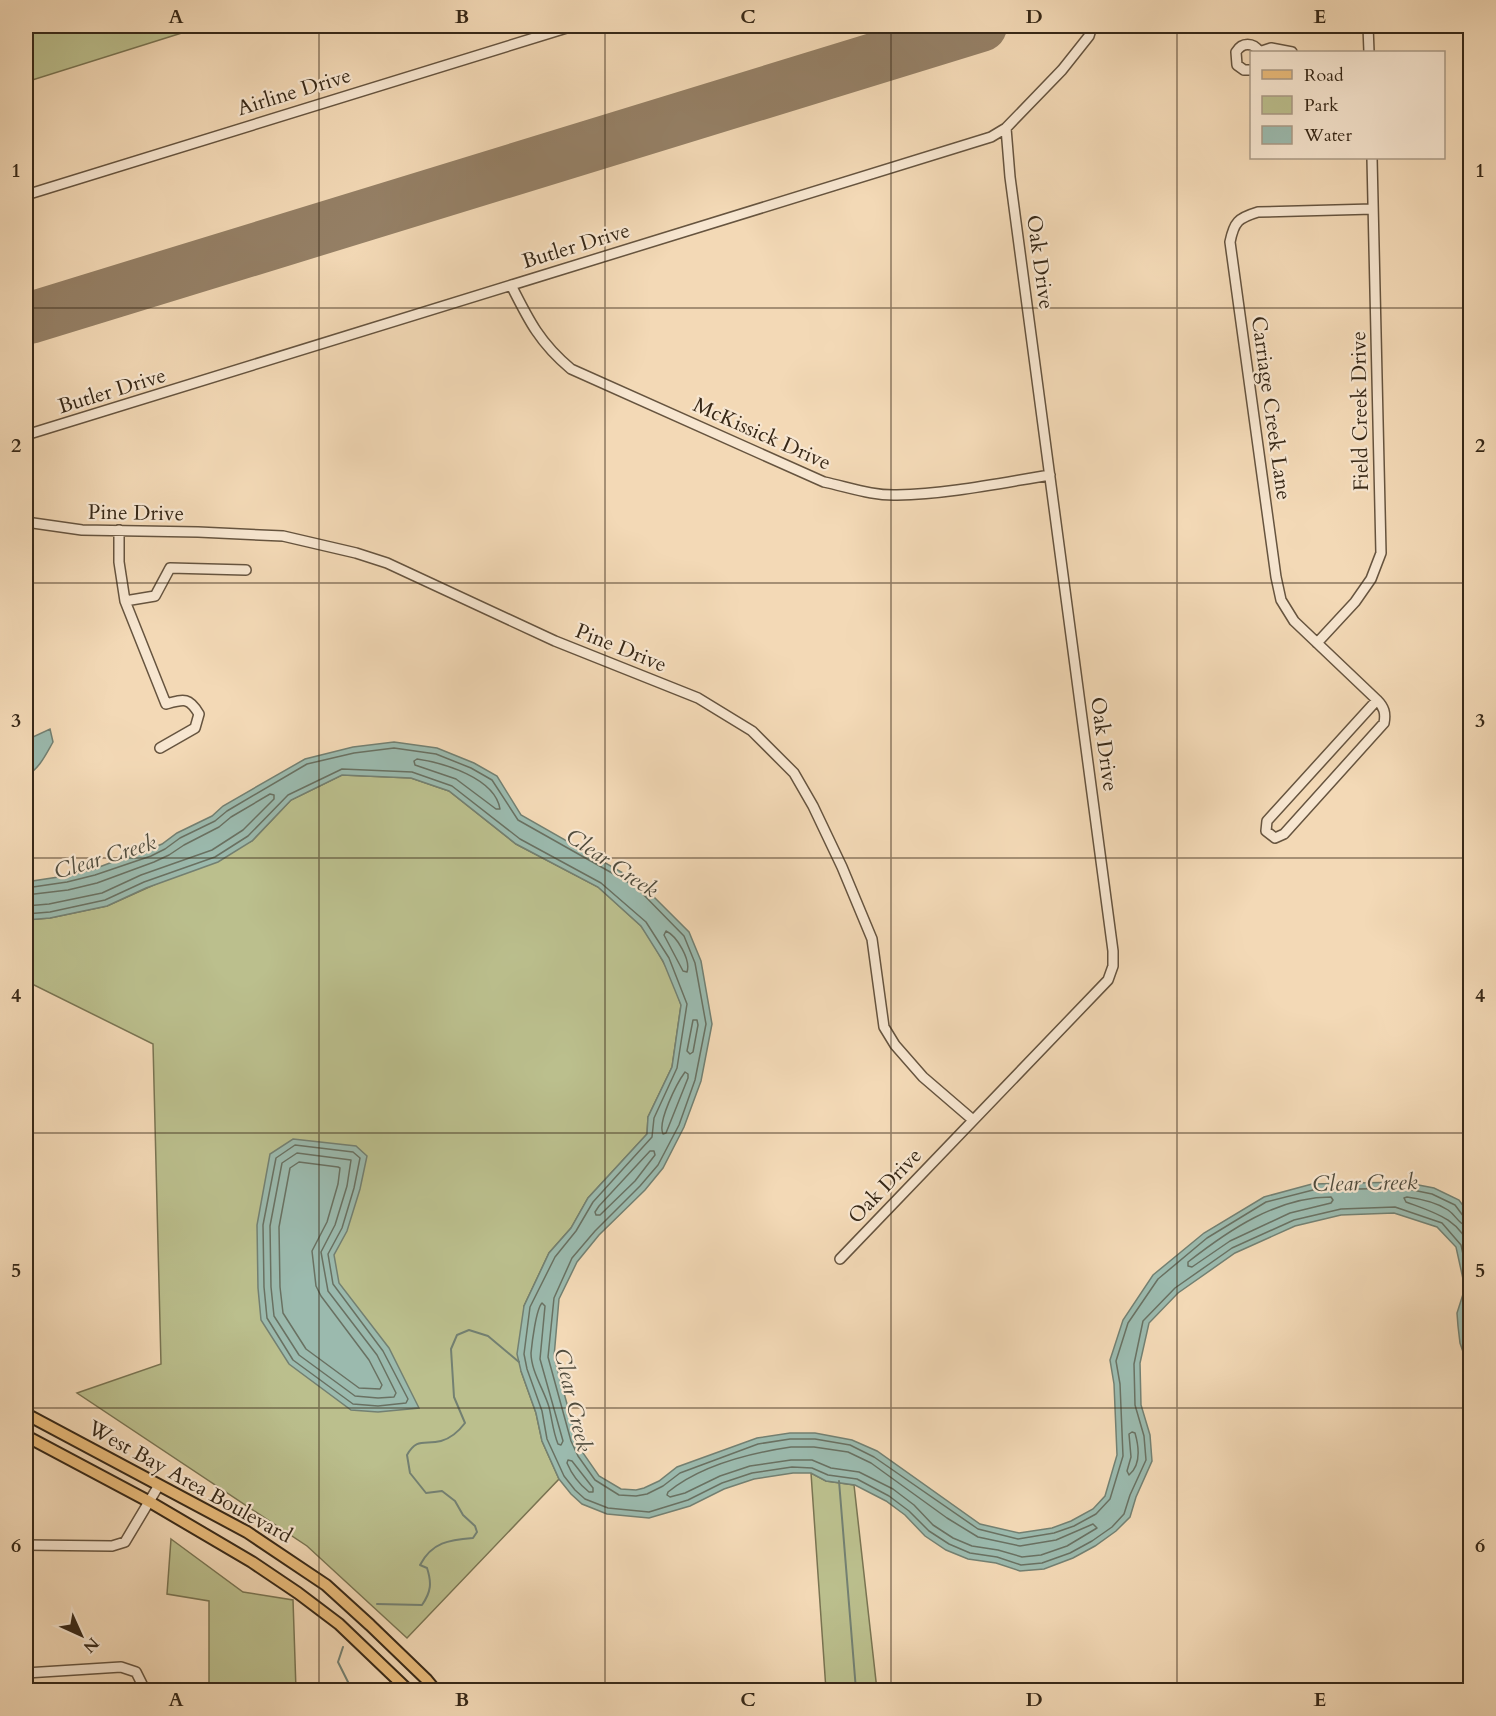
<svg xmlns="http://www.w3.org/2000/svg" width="1496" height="1716" font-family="Cardo,serif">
	<rect width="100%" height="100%" fill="#f3d9b6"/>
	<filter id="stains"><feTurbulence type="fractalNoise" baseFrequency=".00333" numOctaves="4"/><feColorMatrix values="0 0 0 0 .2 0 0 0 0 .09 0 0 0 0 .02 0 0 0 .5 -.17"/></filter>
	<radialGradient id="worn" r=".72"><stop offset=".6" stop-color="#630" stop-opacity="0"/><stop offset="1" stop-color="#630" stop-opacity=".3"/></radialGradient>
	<!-- green -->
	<path fill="#bbbf8d" stroke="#797452" stroke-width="1.5" d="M26,26H204L26,82Z
		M342,775L411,778L449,791L516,844L598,887L641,926L650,938L672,978L681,1005L672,1067L648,1117L647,1134L588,1198L571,1228L549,1253L524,1306L521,1371L536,1413L542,1441L559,1479L407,1638L307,1546L77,1393L161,1364L153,1044L26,981V920L50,918L107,906L252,841L291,800Z
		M811,1473L826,1481L854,1485L877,1690H826Z
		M171,1539L243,1592L293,1600L296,1690H209V1601L167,1594Z"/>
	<!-- water -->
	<path fill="#9bbaae" stroke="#738072" stroke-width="1.5" d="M50,729L53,742C45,756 39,769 26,776V737H33Z
		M394,742L437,748L474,763L497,776L521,815L639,882L689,932L701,961L712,1024L701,1081L684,1127L663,1168L645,1190L599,1235L577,1262L559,1299L554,1357L577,1440L583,1453L599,1476L621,1489L636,1490L644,1488L659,1481L677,1467L757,1438L790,1433H815L852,1440L877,1451L980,1524L1019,1533L1052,1528L1071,1521L1093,1509L1105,1496L1117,1455L1114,1384L1110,1360L1123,1320L1153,1275L1204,1233L1264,1197L1312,1184L1403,1182L1434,1188L1459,1200L1470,1215V1372L1460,1343L1458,1326L1457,1313L1465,1288L1456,1247L1437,1227L1394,1213L1341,1215L1295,1226L1235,1253L1178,1293L1149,1323L1140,1363L1141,1405L1150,1435L1152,1461L1136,1497L1130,1517L1116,1531L1095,1546L1073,1558L1044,1569L1020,1571L996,1563L968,1559L946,1550L925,1536L905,1515L886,1501L855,1485L826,1481L811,1473H793L754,1479L724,1489L690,1506L649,1518L607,1514L582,1504L571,1494L559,1479L542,1441L536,1413L521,1371L517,1354L524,1306L549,1253L571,1228L588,1198L647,1134L648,1117L672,1067L681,1005L663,961L641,926L598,887L516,844L449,791L411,778L342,775L291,800L252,841L218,862L146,888L107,906L50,918L26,920V882L65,876L94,869L131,855L148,850L162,844L177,833L212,816L223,806L305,759L353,747Z
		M293,1139L356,1146L367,1156L360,1189L347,1231L334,1255L339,1283L389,1348L419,1408L378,1412L351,1410L289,1364L261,1320L258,1288L257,1225L270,1154Z"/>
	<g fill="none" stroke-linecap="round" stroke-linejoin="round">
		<!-- shore -->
		<path stroke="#697162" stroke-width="1.5" d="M417,759C444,763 495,778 500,809H496L456,779L415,765L414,761Z
			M26,888L67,882L95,875L151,856L165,849L180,838L215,821L227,811L307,764L354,753L394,748L436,754L471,768L492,780L518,820L635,886L684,936L695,963L706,1024L695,1080L679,1125L658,1165L640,1186L595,1231L572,1258L554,1298L548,1357L571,1441L578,1456L595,1480L619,1495L636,1496L647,1494L663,1486L680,1473L758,1444L790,1439H815L850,1445L874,1457L978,1529L1018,1539L1054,1533L1074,1526L1096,1514L1110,1499L1123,1456L1120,1384L1116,1361L1128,1323L1158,1279L1207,1238L1266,1202L1313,1190L1403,1188L1432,1194L1455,1205L1464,1217L1470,1218
			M26,895L68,890L97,883L154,862L169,855L184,845L219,827L231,817L270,794L274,795V799L243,830L212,850L141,875L102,893L49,904L26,906
			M26,914L50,912L105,900L144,882L215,857L248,836L288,795L342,769L412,772L452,786L520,839L601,883L646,922L669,958L687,1004L677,1068L654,1118L652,1137L593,1202L576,1231L555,1257L530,1307L524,1354L527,1369L542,1411L547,1439L564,1476L575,1490L585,1499L608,1508L649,1512L688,1500L722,1483L752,1473L792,1467L812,1468L828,1475L857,1479L889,1496L909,1511L929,1531L949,1544L970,1553L997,1557L1021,1565L1042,1563L1070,1553L1092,1541L1112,1527L1124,1514L1130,1495L1146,1460L1144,1436L1135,1405L1134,1364L1143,1321L1175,1288L1232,1248L1294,1220L1341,1209L1395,1207L1442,1223L1461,1245L1470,1286
			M666,931C677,936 691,960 687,972L683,971L664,935Z
			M693,1020H697L698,1025L693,1052L690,1054L687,1051Z
			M685,1072L688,1074V1078L666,1133L663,1134C657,1122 677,1083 685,1072Z
			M295,1145L353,1152L360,1158L354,1188L342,1228L328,1254L333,1284L383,1351L408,1399L406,1403L378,1406L353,1404L293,1360L267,1318L264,1287L263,1225L276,1158Z
			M650,1151H654L655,1155L635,1181L600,1215H596L595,1212L599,1206Z
			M297,1153L351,1160L347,1186L335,1225L321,1252L328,1291L377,1355L396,1393L394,1397L378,1398L355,1396L299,1355L274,1316L271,1287L270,1226L282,1163Z
			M299,1162L338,1167L340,1168L338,1184L327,1222L312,1251L316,1286L321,1296L369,1360L382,1385L380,1389L359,1388L306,1349L283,1313L280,1287L279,1227L290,1168Z
			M1331,1197L1333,1200L1331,1203L1290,1213L1230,1241L1192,1267L1188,1266V1262C1229,1230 1277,1197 1331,1197Z
			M1470,1226C1458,1225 1457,1216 1448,1210C1436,1202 1422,1199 1407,1197L1404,1198L1406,1202C1433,1212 1461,1219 1470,1250
			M1470,1290C1463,1316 1461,1328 1470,1354
			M542,1303L545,1306L540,1359L563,1441L561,1445L558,1444C553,1432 552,1419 549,1407C544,1390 531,1371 531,1353C532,1343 536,1309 542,1303Z
			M1132,1432L1135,1433C1139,1447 1141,1465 1129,1475L1127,1471L1131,1457L1129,1434Z
			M791,1447H814L848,1452L871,1463L947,1518L978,1537L1020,1546L1056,1540L1093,1524L1097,1528L1067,1546L1041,1555L1022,1557L998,1550L972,1546L953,1538L933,1525L914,1505L893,1489L859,1472L831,1468L812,1460H791L750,1466L720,1476L685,1493L670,1497L667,1495L668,1492C700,1466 750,1453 791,1447Z
			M568,1460L572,1461L593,1488V1492H589C579,1484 572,1475 567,1463Z"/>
		<!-- stream -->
		<path stroke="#738072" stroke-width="2" d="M839,1481L856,1690
			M377,1604L422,1605C431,1592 432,1583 427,1568L420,1565C432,1542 449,1540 473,1538L477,1532L475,1526L463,1515L455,1501L442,1491L426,1493L410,1473L407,1455C417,1437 425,1445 441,1441C452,1438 459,1431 465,1423L454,1397L451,1349L457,1335L469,1330L488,1336L519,1362
			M343,1647L338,1662L352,1690"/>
		<!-- runway -->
		<path stroke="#958066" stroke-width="52" d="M30,318L981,26"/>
		<!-- minor casing -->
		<g stroke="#66543f" stroke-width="12">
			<path id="minor" d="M1368,26L1369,52
				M1259,52L1271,48L1292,52
				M1252,70H1244L1237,65L1236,52C1242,42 1253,42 1260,52
				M26,195L573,26
				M1373,209L1258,212C1238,218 1234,222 1230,242L1276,577L1281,600L1294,621L1377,700C1384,707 1386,713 1384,723L1284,834L1275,838L1266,831L1267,821L1377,700
				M511,285C529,321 540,343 571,369L824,482C848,487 873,496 897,495C948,494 1000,483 1050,475
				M26,435L991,137L1006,128L1062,70L1089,36L1092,26
				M26,522L82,530L198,532L283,536L356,553L387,563L555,641L698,698L752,731L794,773L813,806L842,867L872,939L884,1027L895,1045L923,1077L973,1120
				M119,530V562L125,601L166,704C184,699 189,697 199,714L195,728L160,748
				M125,601L155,596L170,568L246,570
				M1317,643L1355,602L1371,579L1381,553L1372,158
				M840,1259L1108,980L1113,966V951L1010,177L1006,128
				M26,1545L112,1546L125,1542L159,1485
				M26,1673L121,1667L136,1672L142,1684V1690
				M26,1673L27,1690"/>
		</g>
		<!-- major casing -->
		<g stroke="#372817" stroke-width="14">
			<path id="major" d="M26,1414L247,1532L326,1585L370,1625L426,1679L435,1690
				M26,1436L150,1502L252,1562L298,1593L339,1624L408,1690"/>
		</g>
		<!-- minor -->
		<use href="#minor" stroke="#f7e6d0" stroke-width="9"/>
		<!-- major -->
		<use href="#major" stroke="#eabc7b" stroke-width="10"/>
	</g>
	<!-- grid -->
	<path fill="none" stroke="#372817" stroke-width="1.5" stroke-opacity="0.55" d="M319,26V1690M605,26V1690M891,26V1690M1177,26V1690M26,308H1470M26,583H1470M26,858H1470M26,1133H1470M26,1408H1470"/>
	<g text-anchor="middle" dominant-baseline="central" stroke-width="4.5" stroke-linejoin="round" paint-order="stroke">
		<!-- street labels -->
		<g font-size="21" fill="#372817" stroke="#f7e6d0">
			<text transform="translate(294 92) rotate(-17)">Airline Drive</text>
			<text transform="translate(576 246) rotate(-17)">Butler Drive</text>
			<text transform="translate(1040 262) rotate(82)">Oak Drive</text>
			<text transform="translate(112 391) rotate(-17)">Butler Drive</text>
			<text transform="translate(1271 408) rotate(82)">Carriage Creek Lane</text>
			<text transform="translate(1360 411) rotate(-91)">Field Creek Drive</text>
			<text transform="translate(762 434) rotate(24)">McKissick Drive</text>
			<text transform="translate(136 513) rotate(1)">Pine Drive</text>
			<text transform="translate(621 648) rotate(22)">Pine Drive</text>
			<text transform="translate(1104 744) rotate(82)">Oak Drive</text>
			<text transform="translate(885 1186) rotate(-46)">Oak Drive</text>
			<text transform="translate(190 1482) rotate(29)">West Bay Area Boulevard</text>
		</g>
		<!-- water labels -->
		<g font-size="22" font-style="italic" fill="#504c3d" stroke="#f7e6d0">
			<text transform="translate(105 857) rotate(-17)">Clear Creek</text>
			<text transform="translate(612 863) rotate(34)">Clear Creek</text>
			<text transform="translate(1365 1183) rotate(-1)">Clear Creek</text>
			<text transform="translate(573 1400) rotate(77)">Clear Creek</text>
		</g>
	</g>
	<!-- margin -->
	<rect width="1496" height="1716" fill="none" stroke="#f3d9b6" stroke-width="66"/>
	<!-- legend -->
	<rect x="1250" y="51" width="195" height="108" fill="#f7e6d0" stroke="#aa9a86" stroke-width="1.5"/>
	<rect x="1262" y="70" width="30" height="9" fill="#eabc7b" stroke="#aa9a86" stroke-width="1.5"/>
	<text x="1304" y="81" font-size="18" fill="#372817">Road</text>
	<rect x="1262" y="96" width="30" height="18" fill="#bbbf8d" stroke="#aa9a86" stroke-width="1.5"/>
	<text x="1304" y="111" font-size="18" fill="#372817">Park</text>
	<rect x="1262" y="126" width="30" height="18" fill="#9bbaae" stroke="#aa9a86" stroke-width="1.5"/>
	<text x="1304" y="141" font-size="18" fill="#372817">Water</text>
	<!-- north arrow -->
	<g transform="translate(81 1635) rotate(135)" stroke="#f7e6d0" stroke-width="4.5" paint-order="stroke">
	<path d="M0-4.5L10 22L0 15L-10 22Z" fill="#372817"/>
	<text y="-9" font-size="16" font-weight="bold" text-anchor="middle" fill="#372817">N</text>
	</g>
	<rect x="33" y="33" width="1430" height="1650" fill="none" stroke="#372817" stroke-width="2"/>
	<g font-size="20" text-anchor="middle" font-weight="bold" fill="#372817">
		<text x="176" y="23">A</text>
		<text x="462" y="23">B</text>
		<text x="748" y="23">C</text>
		<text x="1034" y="23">D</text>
		<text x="1320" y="23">E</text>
		<text x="16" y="177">1</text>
		<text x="1480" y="177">1</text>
		<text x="16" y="452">2</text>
		<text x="1480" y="452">2</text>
		<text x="16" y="727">3</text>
		<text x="1480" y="727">3</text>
		<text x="16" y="1002">4</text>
		<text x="1480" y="1002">4</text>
		<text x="16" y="1277">5</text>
		<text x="1480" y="1277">5</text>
		<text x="16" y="1552">6</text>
		<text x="1480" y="1552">6</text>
		<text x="176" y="1706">A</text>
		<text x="462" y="1706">B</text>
		<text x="748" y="1706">C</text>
		<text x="1034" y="1706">D</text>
		<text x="1320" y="1706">E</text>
	</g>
	<rect width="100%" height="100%" filter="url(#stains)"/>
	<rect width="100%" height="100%" fill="url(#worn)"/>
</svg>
